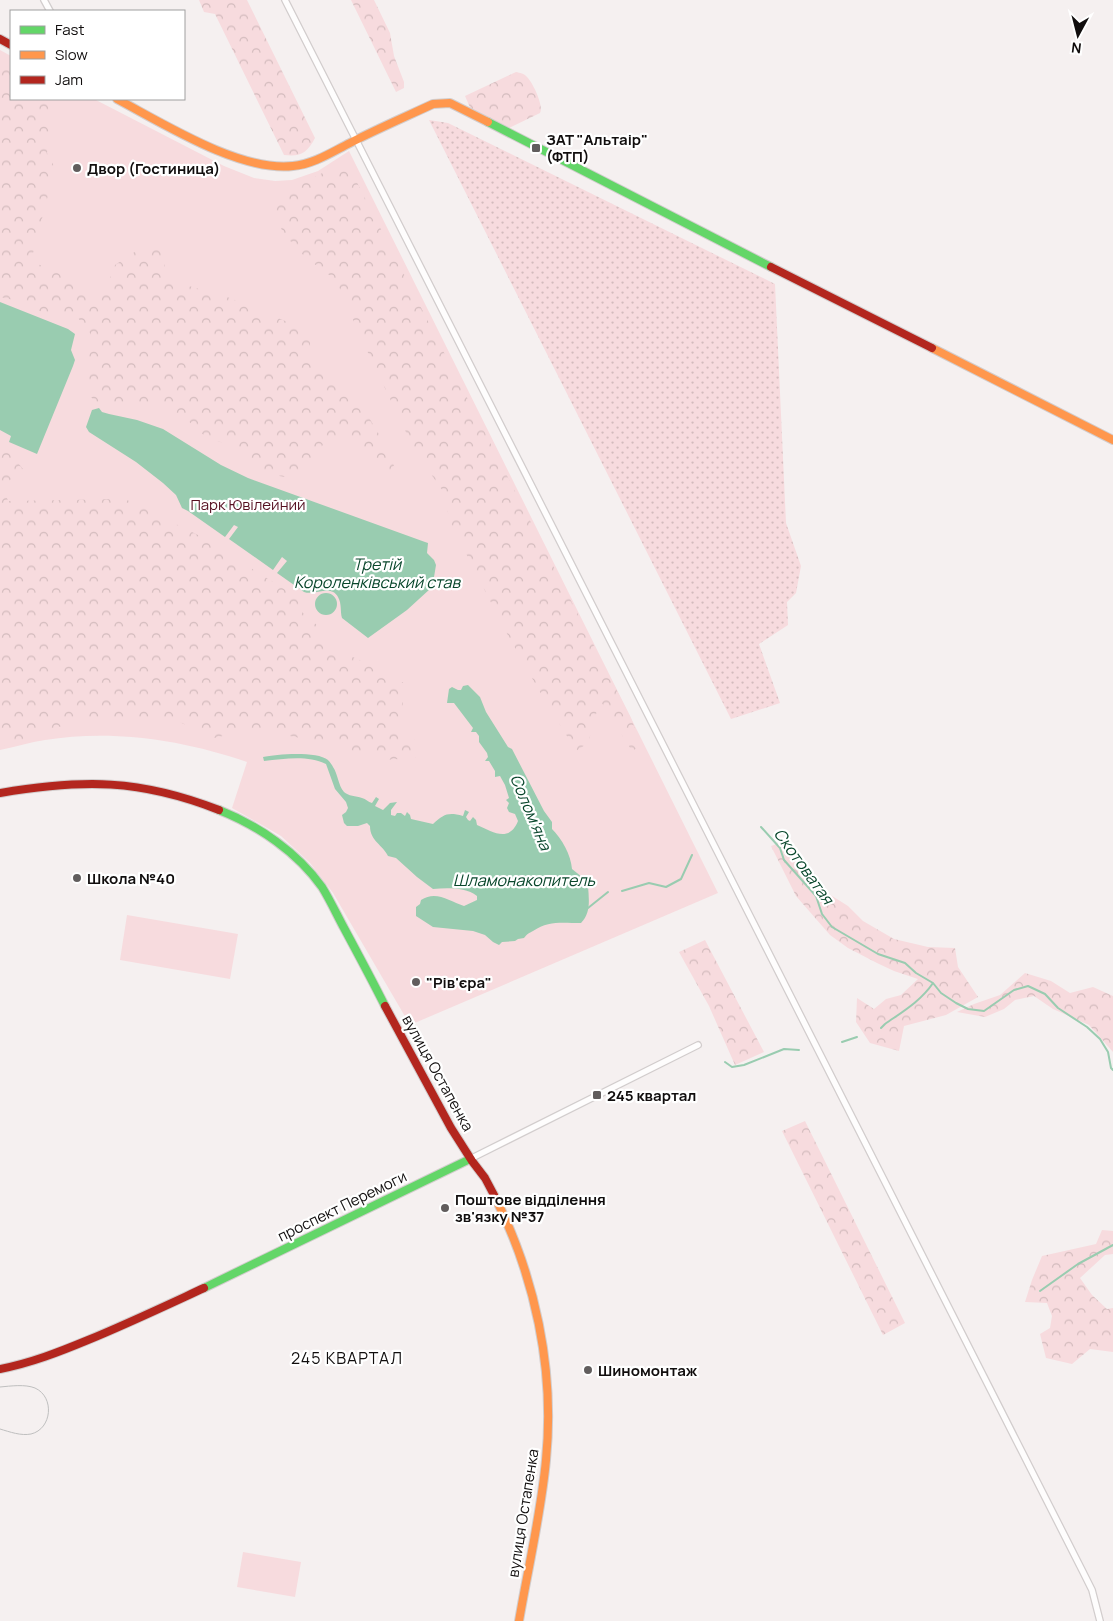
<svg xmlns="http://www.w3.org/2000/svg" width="1113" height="1621" font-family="Manrope,sans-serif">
	<defs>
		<pattern id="forest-crowns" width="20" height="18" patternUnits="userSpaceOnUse" patternTransform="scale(1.25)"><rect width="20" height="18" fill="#f7dbde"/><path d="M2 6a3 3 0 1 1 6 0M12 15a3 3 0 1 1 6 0" fill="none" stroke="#d3bbbd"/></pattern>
		<pattern id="garden-dots" width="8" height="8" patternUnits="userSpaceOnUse" patternTransform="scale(1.25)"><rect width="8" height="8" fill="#f7dbde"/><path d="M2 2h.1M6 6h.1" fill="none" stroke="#d3bbbd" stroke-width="1.8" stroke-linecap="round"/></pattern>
	</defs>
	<rect width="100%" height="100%" fill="#f5f0f0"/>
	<!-- green -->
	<path fill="#f7dbde" d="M0,50L11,56V99H94L224,166L254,178L275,181L292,180L318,171L349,151L718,893L410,1025L333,893L310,863L281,836L232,808L247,762C184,740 112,729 45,740C30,742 15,747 0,750Z
		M127,915L238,934L230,979L120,960Z
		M243,1552L301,1562L295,1597L237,1587Z"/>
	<!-- forest -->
	<path fill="url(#forest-crowns)" d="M199,0H247L315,138C307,153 301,157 284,155L215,14L204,12Z
		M351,0H374L390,33L394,56L404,82V88L396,92Z
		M7,65L11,69V99H49L50,131L47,153L55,168L31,261L85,285L95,296L108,283L115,265L142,247H162L167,280L225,296L309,331L311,357L334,384L356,396L380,436L396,470H388L353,441L332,436L324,442L311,470L284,477L252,470L237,445L209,440L184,417L151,403L126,406L97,403L88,394L90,333L74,313H44L18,301L0,297V68Z
		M516,72C520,73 524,73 527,77C533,83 544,106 540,113L507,129L472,112L465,96Z
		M346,161L631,718L641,746L632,751L600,700L588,743L576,751L537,687L505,630L451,524L442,490L415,451L360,336L336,280L305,257L283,233L272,205L281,194Z
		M0,452H9L23,469L3,486L8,501L125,499L202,537L300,599L303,613L318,626L331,647L377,668L404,683L402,715L394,727L415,740L416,758L383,760L327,743L253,729L214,738L173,719L130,721L79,720L10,744L0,746Z
		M785,841L829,894L848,906L863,921L894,939L928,947L955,948L958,967L978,997L946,1015L904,1026L899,1051L870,1043L856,1022L857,998L874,1009L886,999L901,995L918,979L894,971L877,963L848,948L830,935L796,896L771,846Z
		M705,940L764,1052L735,1065L709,1006L679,952Z
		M1025,973L1051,981L1070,993L1093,987L1113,996V1052L1089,1025L1053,1009L1034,996L1015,1000L1004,1009L985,1017L957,1012L974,1004L1000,995Z
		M805,1121L905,1323L883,1335L782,1131Z
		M1102,1230L1113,1231V1254L1105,1255L1080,1278L1092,1295L1107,1309L1113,1308V1352L1090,1349L1072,1364L1046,1358L1040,1334L1050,1328L1052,1316L1047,1303L1025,1302L1032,1280L1042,1256L1096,1244Z"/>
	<!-- garden -->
	<path fill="url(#garden-dots)" d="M429,120L448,123L775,284L786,523L801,566L796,593L787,602L788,625L759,644L780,703L731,719Z"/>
	<!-- water -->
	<path fill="#99ccb0" d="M0,302L68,329L75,334L71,350L75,360L73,366L37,454L9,442L11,436L0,430Z
		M99,408L102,412L109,414L137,420L163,429L221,465L248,478L425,542L428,543L427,553L434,560L436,565L433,583L430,589L407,610L368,638L342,618C340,611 342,604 338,597C331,584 315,596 304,592L277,573L287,561L282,557L273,570L229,539L238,527L234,525L225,537L188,511L182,508L176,495L163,483L136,462L89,432L86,427L92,410Z
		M315 604a11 11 0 1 1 22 0a11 11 0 1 1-22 0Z
		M468,685L480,697L486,712L508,747L512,749L544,811L552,822V829C562,839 571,855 572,869L582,877L583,883L588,886C589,900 591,913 581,923C563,923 549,920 533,931C529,933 527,934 524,938L518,939L515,941L502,942L499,945L493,942L485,935L473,931L433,927L416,916V907L420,904L421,900C436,890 449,901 464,906L477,900V896C465,887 447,888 433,889L417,877L396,858L388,856C383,845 370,841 370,826L367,823L358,826H347L344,823L342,815L346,812L348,808L346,802L335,789L326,764C307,755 285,759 264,761L263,757C277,754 317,751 328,760C329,761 333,766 333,767C338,774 338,785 344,792C348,796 356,796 362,798C366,799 368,802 372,803L376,797L379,799L375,806L383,810L390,803L397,802L391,810V815L395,816L397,813H401L405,816L407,812L410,815L411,819L433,824C444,814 448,812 463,816L465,810L469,812L466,817L468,820L470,821L473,817L476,820L477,825C493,832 509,843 518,821L515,814L509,812L507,808L509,803L506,800L509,798L505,785L500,776L495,777V771L489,761H485L488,757L487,753L479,742V736L476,732H471L473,728L454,703H447L449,689L452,687L458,690H461L463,686Z"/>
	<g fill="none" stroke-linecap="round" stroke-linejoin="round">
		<!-- stream -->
		<path stroke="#99ccb0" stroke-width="2" d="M761,827L780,848L784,860L816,896L822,914L832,927L878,954L905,963L916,973L933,983L941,993L956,1003L968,1009L984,1011L1014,990L1028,986L1045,994L1058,1008L1087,1027L1100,1039L1108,1052L1111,1068L1113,1070
			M622,891L649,883L666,887L681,879L692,855
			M588,908L608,892
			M881,1028L885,1024C902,1012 921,1001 933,983
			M842,1042L857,1037
			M725,1062L732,1067L744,1065L784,1049L799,1050
			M1040,1291L1078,1264L1113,1245"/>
		<!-- street casing -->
		<g stroke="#d2cdcd" stroke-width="8">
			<path id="street" d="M44,0L50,11
				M285,0L1083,1572L1092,1590L1100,1621
				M470,1159L698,1045"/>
		</g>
		<!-- fast casing -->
		<g stroke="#d2cdcd" stroke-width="10">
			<path id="fast" d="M488,122L771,267
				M219,810C259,826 297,852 322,887C330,900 337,915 344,928C358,954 372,980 385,1006
				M204,1288L470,1159"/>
		</g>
		<!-- slow casing -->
		<g stroke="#d2cdcd" stroke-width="10">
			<path id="slow" d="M117,99C164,124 240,172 293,166C314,164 332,152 350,143C377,129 405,117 433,104L450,103L488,122
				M932,348L1113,440
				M494,1195C535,1276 555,1369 546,1460C541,1514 528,1568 519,1621"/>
		</g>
		<!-- jam casing -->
		<g stroke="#d2cdcd" stroke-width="10">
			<path id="jam" d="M0,39L11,45
				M771,267L932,348
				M0,793C83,779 140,779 219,810
				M385,1006L451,1128L472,1161L485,1178L494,1195
				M0,1369C31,1363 59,1352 88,1340C127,1324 165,1306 204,1288"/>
		</g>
		<!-- street -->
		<use href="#street" stroke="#fefdfd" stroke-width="5.5"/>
		<!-- fast -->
		<use href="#fast" stroke="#63d668" stroke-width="8"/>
		<!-- slow -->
		<use href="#slow" stroke="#ff974d" stroke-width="8"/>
		<!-- jam -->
		<use href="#jam" stroke="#b3261e" stroke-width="8"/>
		<!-- tram -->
		<path stroke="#bfbfbf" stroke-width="1" d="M0,1387C11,1386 25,1384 35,1388C55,1397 52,1429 31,1434C21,1436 10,1432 0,1429"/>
	</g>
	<!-- markers -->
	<g fill="#615d5d" stroke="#fff" stroke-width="2">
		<rect x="531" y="143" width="10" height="10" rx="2.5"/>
		<circle cx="77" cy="168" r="5"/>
		<circle cx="77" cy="878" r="5"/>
		<circle cx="416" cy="982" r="5"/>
		<rect x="592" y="1090" width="10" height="10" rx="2.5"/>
		<circle cx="445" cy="1208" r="5"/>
		<circle cx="588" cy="1370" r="5"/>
	</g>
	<g text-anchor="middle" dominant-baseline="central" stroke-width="4.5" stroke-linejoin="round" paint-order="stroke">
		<!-- poi labels -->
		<g font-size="15" font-weight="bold" fill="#110e0e" stroke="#fff" text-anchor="start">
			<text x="546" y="139">ЗАТ "Альтаір"<tspan x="546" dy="17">(ФТП)</tspan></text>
			<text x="87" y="168">Двор (Гостиница)</text>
			<text x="87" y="878">Школа №40</text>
			<text x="426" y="982">"Рів'єра"</text>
			<text x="607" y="1095">245 квартал</text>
			<text x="455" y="1199">Поштове відділення<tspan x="455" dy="17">зв'язку №37</tspan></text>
			<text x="598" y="1370">Шиномонтаж</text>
		</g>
		<!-- park labels -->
		<g font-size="15" fill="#561021" stroke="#fff">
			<text x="248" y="504">Парк Ювілейний</text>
		</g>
		<!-- street labels -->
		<g font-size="15" fill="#110e0e" stroke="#fff">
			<text transform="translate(438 1073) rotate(61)">вулиця Остапенка</text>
			<text transform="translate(342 1206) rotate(-26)">проспект Перемоги</text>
			<text transform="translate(523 1513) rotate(-81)">вулиця Остапенка</text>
		</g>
		<!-- water labels -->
		<g font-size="16" font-style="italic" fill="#08462b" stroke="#fff">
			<text x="377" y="564">Третій<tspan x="377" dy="18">Короленківський став</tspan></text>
			<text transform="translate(531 812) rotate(67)">Солом'яна</text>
			<text transform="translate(804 866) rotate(54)">Скотоватая</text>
			<text x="524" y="880">Шламонакопитель</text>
		</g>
		<!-- neighbourhood labels -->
		<g font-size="16" letter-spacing="1" fill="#110e0e" stroke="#fff">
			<text x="347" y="1358">245 КВАРТАЛ</text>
		</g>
	</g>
	<!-- legend -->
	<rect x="10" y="10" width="175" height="90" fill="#ffffff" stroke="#a09f9f"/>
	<rect x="20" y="26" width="25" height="8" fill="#63d668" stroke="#a09f9f"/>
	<text x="55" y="35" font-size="15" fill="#110e0e">Fast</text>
	<rect x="20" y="51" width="25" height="8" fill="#ff974d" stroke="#a09f9f"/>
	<text x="55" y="60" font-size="15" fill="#110e0e">Slow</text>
	<rect x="20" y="76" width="25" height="8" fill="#b3261e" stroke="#a09f9f"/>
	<text x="55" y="85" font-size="15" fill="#110e0e">Jam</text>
	<!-- north arrow -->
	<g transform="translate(1078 35) rotate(187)" stroke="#ffffff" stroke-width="4" paint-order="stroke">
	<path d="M0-4L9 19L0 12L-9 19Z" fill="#110e0e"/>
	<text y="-8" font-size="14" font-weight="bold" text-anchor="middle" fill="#110e0e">N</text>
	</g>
</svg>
